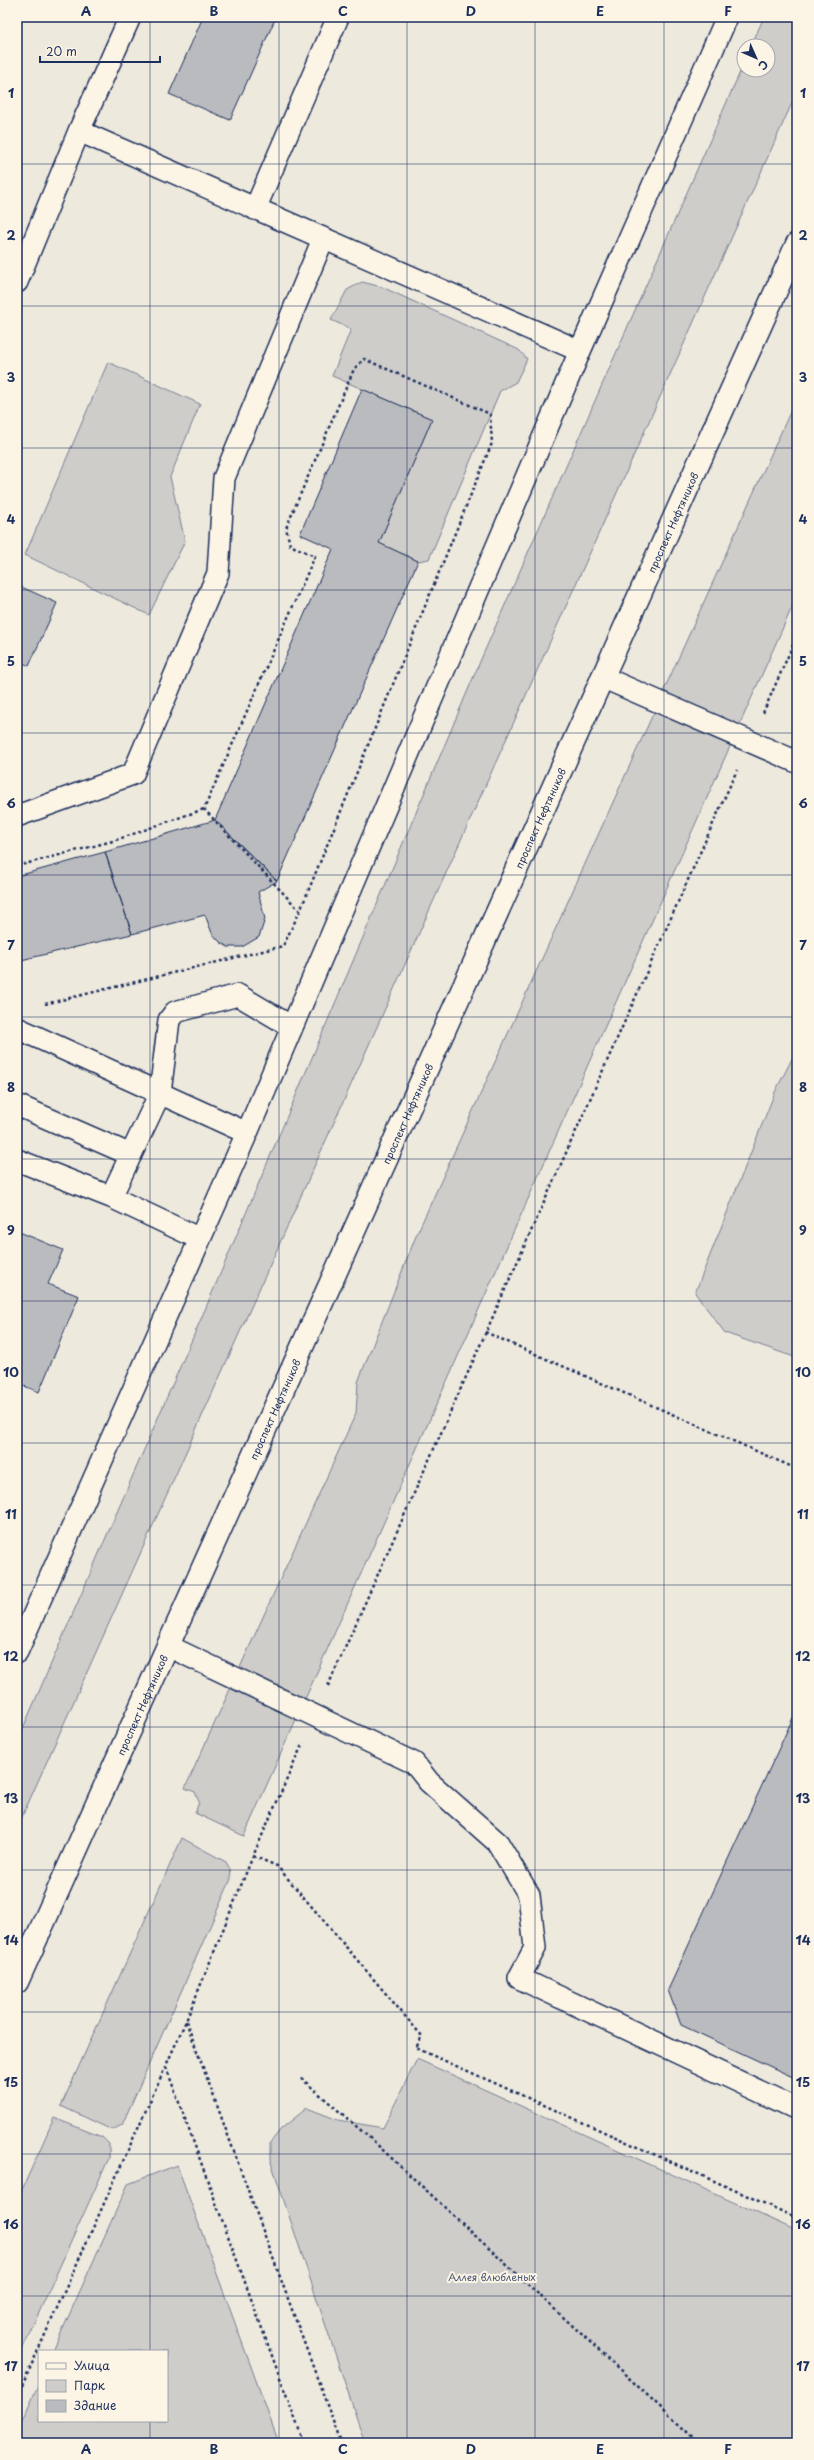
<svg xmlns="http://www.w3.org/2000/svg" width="814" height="2460" font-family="'Playpen Sans',sans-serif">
	<rect width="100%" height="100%" fill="#eee9dd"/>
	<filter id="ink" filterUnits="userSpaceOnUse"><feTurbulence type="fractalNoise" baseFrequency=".025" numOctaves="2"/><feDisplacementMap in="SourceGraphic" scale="8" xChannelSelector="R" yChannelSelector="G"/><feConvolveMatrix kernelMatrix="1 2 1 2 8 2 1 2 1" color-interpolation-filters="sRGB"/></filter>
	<g filter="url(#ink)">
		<!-- green -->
		<path fill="#cfcdca" stroke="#757e94" d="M764,17H797V92L17,1828V1742L207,1305L482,657L744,63V70H768V46H751Z
			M362,282L382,287L519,350L527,359L516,382L500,391L429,559L418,561L379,543L432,419L332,376L351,329L331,320L347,290Z
			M108,362L200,404L170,477L185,541L149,615L25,555Z
			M797,397V596L244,1836L195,1813L199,1802L195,1792L185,1788L356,1413L358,1382L416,1236Z
			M797,1049V1358L725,1333L695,1293L775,1092Z
			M182,1838L226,1862L230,1869L231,1879L122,2125L112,2130L61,2106Z
			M417,2059L797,2231V2443H365L270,2159V2143L281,2129L307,2108L338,2120L383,2128Z
			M54,2118L102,2137L109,2144V2158L17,2361V2201Z
			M177,2165L279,2443H17V2432L39,2383V2421H167V2351H53L128,2184Z"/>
		<!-- building -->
		<path fill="#babbbe" stroke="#1b2f5e" d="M203,17H276L230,120L169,94Z
			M362,389L432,419L379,543L418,561L277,881L215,820L333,549L300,534Z
			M17,585L57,603L29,666L17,660Z
			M215,820L277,881L258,892L265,919L259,937L242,947H228L220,942L212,933L205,915L132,934L105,852Z
			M105,852L132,934L17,961V876Z
			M17,1231L63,1250L48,1284L79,1296L39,1392L17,1383Z
			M797,1709V1924L791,1937L797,1949V2079L681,2025L668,1990Z"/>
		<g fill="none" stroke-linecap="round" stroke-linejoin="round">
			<!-- service casing -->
			<g stroke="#1b2f5e" stroke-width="24">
				<path id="service" d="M130,17L79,131L580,351
					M255,209L338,17
					M17,282L79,131
					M602,677L797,762
					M17,816L133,774L218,573L224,478L323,239
					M17,1028L247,1133
					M17,1105L131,1155
					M17,1160L111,1197
					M200,1239L111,1197L160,1093L169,1020L175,1012L238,995L292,1027
					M168,1646L414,1763L429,1782L498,1843L529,1895L535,1948L519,1978L797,2109
					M17,1652L247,1133L580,351L727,17"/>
			</g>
			<!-- secondary casing -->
			<g stroke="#1b2f5e" stroke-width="25">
				<g id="secondary">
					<path id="s1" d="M17,1982L797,244"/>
				</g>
			</g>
			<!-- path -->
			<path stroke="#1b2f5e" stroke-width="2.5" stroke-dasharray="3 3" stroke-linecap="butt" d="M763,713L797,636
				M17,866L113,841L204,809
				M45,1004L283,946L300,911L492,443L490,414L364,359L354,369L286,528L290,545L315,556L204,809L300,911
				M485,1332L797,1469
				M328,1686L737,770
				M253,1856L277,1866L422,2036L416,2048L797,2218
				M186,2021L341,2443
				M166,2067L304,2443
				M301,2078L372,2140L699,2443
				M17,2397L186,2021L253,1856L302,1745"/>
			<!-- service -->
			<use href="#service" stroke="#fcf5e5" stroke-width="21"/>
			<!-- secondary -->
			<use href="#secondary" stroke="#fcf5e5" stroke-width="22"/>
		</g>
	</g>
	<!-- grid -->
	<path fill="none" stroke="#1b2f5e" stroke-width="1" stroke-opacity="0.55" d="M150,17V2351M279,17V2443M407,17V2443M535,17V2443M664,17V2443M17,164H797M17,306H797M17,448H797M17,590H797M17,733H797M17,875H797M17,1017H797M17,1159H797M17,1301H797M17,1443H797M17,1585H797M17,1727H797M17,1870H797M17,2012H797M17,2154H797M17,2296H797M150,2421V2443"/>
	<g text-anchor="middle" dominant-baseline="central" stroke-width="4" stroke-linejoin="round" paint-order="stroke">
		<!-- street labels -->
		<g font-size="10" fill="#1b2f5e" stroke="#fcf5e5">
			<text stroke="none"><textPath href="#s1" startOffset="1600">проспект Нефтяников</textPath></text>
			<text stroke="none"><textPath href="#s1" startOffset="1276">проспект Нефтяников</textPath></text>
			<text stroke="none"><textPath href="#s1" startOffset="952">проспект Нефтяников</textPath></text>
			<text stroke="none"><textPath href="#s1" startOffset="628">проспект Нефтяников</textPath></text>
			<text stroke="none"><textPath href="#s1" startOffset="304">проспект Нефтяников</textPath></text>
		</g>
		<!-- park labels -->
		<g font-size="10" fill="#485679" stroke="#fcf5e5">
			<text x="492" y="2276">Аллея влюбленых</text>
		</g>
	</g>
	<!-- margin -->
	<rect width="814" height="2460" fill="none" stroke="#fcf5e5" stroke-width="44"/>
	<!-- legend -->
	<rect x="38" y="2350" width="130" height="72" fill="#fcf5e5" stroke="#a2a6af"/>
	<rect x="46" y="2363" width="20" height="6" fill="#fcf5e5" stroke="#a2a6af"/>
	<text x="74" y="2370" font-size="12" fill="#1b2f5e">Улица</text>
	<rect x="46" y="2380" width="20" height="12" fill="#cfcdca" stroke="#a2a6af"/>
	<text x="74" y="2390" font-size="12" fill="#1b2f5e">Парк</text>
	<rect x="46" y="2400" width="20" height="12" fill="#babbbe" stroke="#a2a6af"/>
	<text x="74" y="2410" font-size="12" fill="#1b2f5e">Здание</text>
	<!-- north arrow -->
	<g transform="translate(756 58) rotate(135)"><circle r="19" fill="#fcf5e5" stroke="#a2a6af"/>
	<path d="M0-3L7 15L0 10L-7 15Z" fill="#1b2f5e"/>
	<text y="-6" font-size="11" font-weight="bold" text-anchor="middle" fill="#1b2f5e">С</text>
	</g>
	<!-- scale -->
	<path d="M40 56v6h120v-6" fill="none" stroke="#1b2f5e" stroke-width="2"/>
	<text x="46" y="56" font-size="12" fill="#1b2f5e" stroke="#fcf5e5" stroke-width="3" paint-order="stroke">20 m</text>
	<rect x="22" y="22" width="770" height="2416" fill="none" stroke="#1b2f5e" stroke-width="1.5"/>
	<g font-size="13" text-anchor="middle" font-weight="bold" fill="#1b2f5e">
		<text x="86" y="16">A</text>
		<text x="214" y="16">B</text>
		<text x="343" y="16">C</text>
		<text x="471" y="16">D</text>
		<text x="600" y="16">E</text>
		<text x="728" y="16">F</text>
		<text x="11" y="98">1</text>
		<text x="803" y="98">1</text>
		<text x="11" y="240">2</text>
		<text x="803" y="240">2</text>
		<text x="11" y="382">3</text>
		<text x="803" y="382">3</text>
		<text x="11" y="524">4</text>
		<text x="803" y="524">4</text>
		<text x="11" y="666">5</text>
		<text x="803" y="666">5</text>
		<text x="11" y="808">6</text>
		<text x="803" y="808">6</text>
		<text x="11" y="950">7</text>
		<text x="803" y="950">7</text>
		<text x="11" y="1092">8</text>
		<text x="803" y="1092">8</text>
		<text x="11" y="1235">9</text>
		<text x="803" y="1235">9</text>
		<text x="11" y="1377">10</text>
		<text x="803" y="1377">10</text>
		<text x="11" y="1519">11</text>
		<text x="803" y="1519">11</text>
		<text x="11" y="1661">12</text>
		<text x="803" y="1661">12</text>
		<text x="11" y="1803">13</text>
		<text x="803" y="1803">13</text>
		<text x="11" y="1945">14</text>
		<text x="803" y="1945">14</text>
		<text x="11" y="2087">15</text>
		<text x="803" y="2087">15</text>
		<text x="11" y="2229">16</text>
		<text x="803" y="2229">16</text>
		<text x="11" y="2371">17</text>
		<text x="803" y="2371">17</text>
		<text x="86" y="2454">A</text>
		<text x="214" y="2454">B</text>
		<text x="343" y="2454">C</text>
		<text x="471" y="2454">D</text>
		<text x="600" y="2454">E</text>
		<text x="728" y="2454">F</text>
	</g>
</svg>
